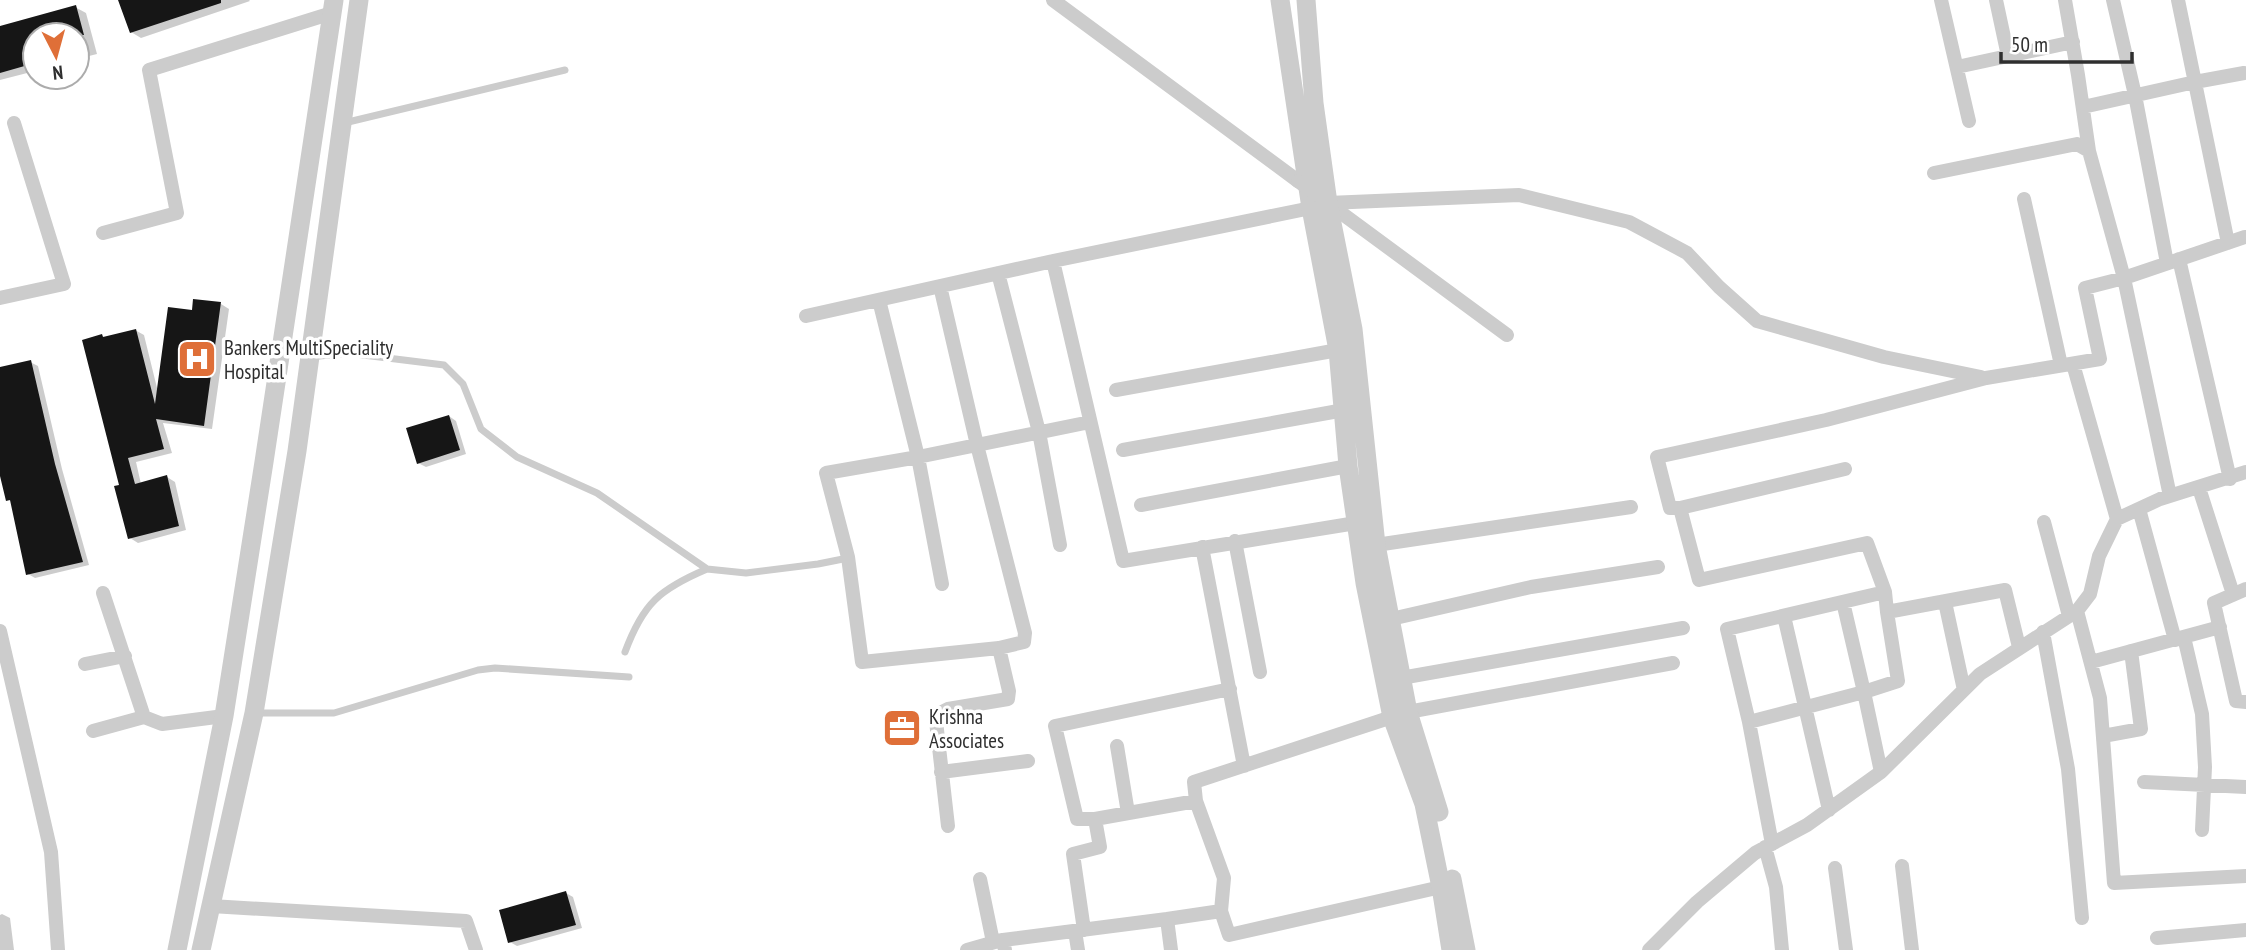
<svg xmlns="http://www.w3.org/2000/svg" width="2246" height="950" font-family="'PT Sans Narrow',sans-serif">
	<rect width="100%" height="100%" fill="#fff"/>
	<!-- shadow -->
	<path fill="#0003" d="M120,0H249L250,1L141,38L131,32Z
		M75,7L86,13L97,54L77,59V35H35V71L0,80V28Z
		M221,304L229,309L212,429L163,423L172,453L136,462L141,484L167,477L175,482L186,530L138,543L130,538L102,336L106,338L135,330L144,335L158,392L193,312Z
		M30,362L38,366L62,469L89,565L35,578L28,574L13,502L7,499L0,468V369Z
		M449,416L456,421L466,454L426,467L418,463Z
		M566,893L573,897L582,928L517,946L510,942Z
		M2,914L10,918L14,950H0V915Z"/>
	<!-- building -->
	<path fill="#161616" d="M118,0H221V3L130,33Z
		M76,5L84,35H35V63L0,73V26Z
		M193,299L221,302L204,426L156,419L164,449L128,458L135,484L167,475L179,526L128,539L114,486L119,485L82,340L102,334L103,337L136,329L155,404L168,307L192,310Z
		M31,360L55,464L83,562L26,575L10,500L6,501L0,476V367Z
		M449,415L460,450L417,464L406,428Z
		M566,891L576,925L508,943L499,910Z"/>
	<g fill="none" stroke-linecap="round" stroke-linejoin="round">
		<!-- service -->
		<path stroke="#ccc" stroke-width="7" d="M344,123L565,70
			M311,357L347,353L444,365L463,384L481,429L517,457L597,493L707,569L746,573L818,564L848,558
			M625,652C643,603 660,589 707,569
			M255,713H334L478,670L495,668L629,677"/>
		<!-- minor -->
		<path stroke="#ccc" stroke-width="14" d="M1053,0L1298,181
			M1941,0L1969,121
			M1996,0L2008,56
			M2113,0L2135,95L2167,263
			M2178,0L2228,243
			M1957,67L2073,42
			M2083,107L2195,82L2244,73
			M1934,173L2077,144L2089,151
			M2024,199L2061,365
			M1325,201L1507,335
			M1328,203L1519,195L1629,222L1687,253L1719,287L1757,321L1884,357L1981,377
			M103,233L177,213L149,70L332,13
			M2179,259L2230,479
			M1053,261L1123,561L1356,523
			M998,273L1039,432L1060,545
			M940,286L977,445L1025,633L1024,642L999,648L862,662L848,557L826,473L918,457L942,584
			M0,298L64,284L14,123
			M879,300L918,457L1090,422
			M806,316L1053,261L1311,208
			M2073,364L2117,519
			M1116,390L1338,350
			M1123,450L1344,410
			M1845,469L1680,508L1699,580L1867,543L1885,592
			M2199,488L2233,594
			M2170,496L2124,278L2245,237
			M1141,505L1348,466
			M1680,508H1670L1657,457L1826,420L1986,378L2100,359L2085,288L2124,278L2089,151L2078,75L2065,0
			M2139,509L2175,640
			M2044,522L2069,616
			M1235,541L1260,672
			M1376,545L1631,507
			M1202,547L1244,766
			M2246,589L2214,603L2236,701L2246,702
			M103,593L144,717L162,724L224,716
			M1843,602L1864,692L1898,681L1887,612L2005,590L2019,647
			M1945,602L1964,690
			M2077,611L2100,698L2114,883L2246,876
			M1784,616L1829,810
			M1391,619L1531,587L1658,567
			M0,631L51,852L58,950
			M2043,632L2068,769L2082,918
			M2184,637L2202,714L2205,767L2202,830
			M2091,662L2220,627
			M85,664L125,656
			M1401,678L1683,628
			M1408,712L1673,663
			M1749,722L1727,629L1885,592L1887,612
			M93,731L144,717
			M2103,736L2141,729L2131,651
			M1117,746L1128,813
			M941,772L1028,761
			M2144,782L2246,787
			M1196,801L1224,878L1221,911
			M1095,819H1077L1055,726L1230,689
			M948,826L936,721L942,712L948,709L1008,699L1009,691L999,648
			M1772,844L1749,722L1864,692L1881,772
			M1765,847L1776,887L1782,950
			M1902,866L1912,950
			M1835,868L1846,950
			M980,879L993,942
			M211,906L466,921L476,950
			M1167,919L1221,911L1229,935L1441,887
			M1084,930L1073,854L1100,847L1095,819L1196,801L1194,782L1392,717
			M1075,931L1078,950
			M2157,938L2246,930
			M967,950L1002,940
			M1005,950L1003,940L1167,919L1171,950
			M1649,950L1697,902L1755,853L1807,825L1881,772L1980,674L2077,611L2090,594L2099,556L2117,519L2160,499L2246,472"/>
		<!-- tertiary -->
		<path stroke="#ccc" stroke-width="19" d="M1280,0L1311,208L1338,350L1348,466L1365,583L1392,717L1424,804L1441,887L1451,950
			M1306,0L1314,103L1328,203L1353,329L1376,545L1408,712L1439,812
			M1452,879L1466,950
			M177,950L224,716L264,462L334,0
			M201,950L254,713L297,451L359,0"/>
		<!-- minor-bridge -->
		<path stroke="#ccc" stroke-width="14" d="M1298,181L1319,196"/>
	</g>
	<!-- icons -->
	<defs>
		<g id="hospital-square" transform="scale(2.0125)"><rect x="-9" y="-9" width="18" height="18" rx="4" fill="#df6f38" stroke="#fff"/><path d="M-5-5h3v3.5h4V-5h3V5h-3V1.5h-4V5h-3Z" fill="#fff"/></g>
		<g id="office-square" transform="scale(2.0125)"><rect x="-9" y="-9" width="18" height="18" rx="4" fill="#df6f38" stroke="#fff"/><path d="M-6-3h4V-5.5h4V-3h4V5H-6ZM-1-4.5V-3h2v-1.5ZM-6 0V1H6V0Z" fill="#fff"/></g>
	</defs>
	<g fill-rule="evenodd">
		<use href="#hospital-square" x="197" y="359"/>
		<use href="#office-square" x="902" y="728"/>
	</g>
	<g text-anchor="middle" dominant-baseline="central" stroke-width="7" stroke-linejoin="round" paint-order="stroke">
		<!-- poi labels -->
		<g font-size="21" fill="#2f2f2f" stroke="#fff" text-anchor="start">
			<text x="224" y="347">Bankers MultiSpeciality<tspan x="224" dy="24">Hospital</tspan></text>
			<text x="929" y="716">Krishna<tspan x="929" dy="24">Associates</tspan></text>
		</g>
	</g>
	<!-- north arrow -->
	<g transform="translate(56 56) rotate(174)"><circle r="33" fill="#ffffff" stroke="#acacac" stroke-width="2"/>
	<path d="M0-5L12 26L0 18L-12 26Z" fill="#df6f38"/>
	<text y="-10" font-size="19" font-weight="bold" text-anchor="middle" fill="#2f2f2f">N</text>
	</g>
	<!-- scale -->
	<path d="M2001 52v10h131v-10" fill="none" stroke="#2f2f2f" stroke-width="3.5"/>
	<text x="2011" y="52" font-size="21" fill="#2f2f2f" stroke="#ffffff" stroke-width="5" paint-order="stroke">50 m</text>
</svg>
